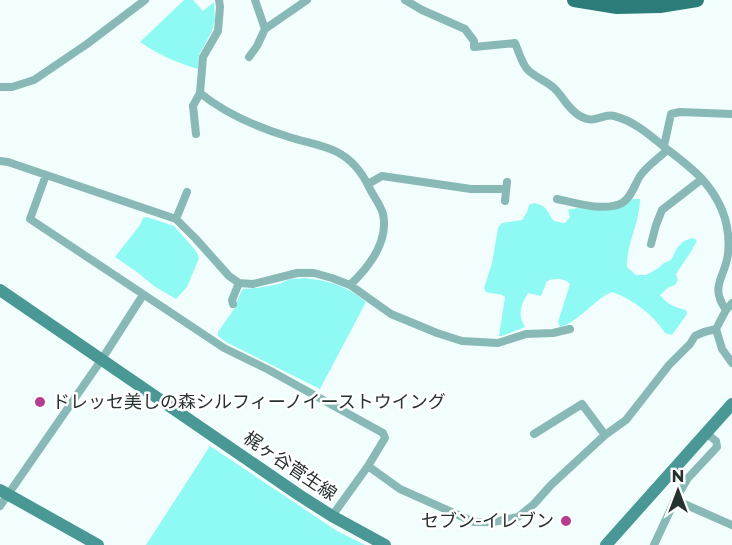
<svg xmlns="http://www.w3.org/2000/svg" width="732" height="545" font-family="Montserrat,'Noto Sans JP',sans-serif">
	<rect width="100%" height="100%" fill="#f2fefd"/>
	<!-- green -->
	<path fill="#8ff9f4" d="M184,0H193L203,11L214,2L215,19L212,31L199,55L198,69C175,62 161,56 140,42Z
		M632,199H640C640,223 626,244 627,267L636,275H646L657,269L664,263L671,260L677,248L684,241L692,238L697,240C692,252 683,263 676,274L678,280L675,285L669,287L660,295C667,304 674,307 686,310L687,314L672,335L665,333C654,315 632,299 612,292C593,300 579,322 560,327L558,322L570,284C565,278 554,278 547,281L541,296L528,293C521,305 517,314 525,327L502,336H499L505,297L502,295L486,292L484,288L492,263L498,228L502,223L522,220L527,212L529,205L534,203C538,204 542,205 544,207C553,215 547,222 565,223L570,217L568,210C585,204 613,213 626,205C627,205 631,200 632,199Z
		M147,217L174,226L196,251L199,258L187,287L176,299L154,286L137,272L115,257L140,225L143,218Z
		M305,278C331,281 346,286 366,302L320,389L226,342L218,336V332L234,309L241,292L243,289L257,288L279,284L290,279Z
		M210,446L337,531L365,545H146Z"/>
	<g fill="none" stroke-linecap="round" stroke-linejoin="round">
		<!-- street -->
		<path stroke="#89b9b6" stroke-width="8" d="M255,0L265,29
			M405,0L422,10L465,29L474,41V47L515,43C519,52 522,65 529,71C537,78 548,82 555,89C564,98 568,109 580,116C596,125 602,113 614,116C635,121 652,137 668,150C680,159 692,168 702,179C721,200 731,226 728,254C725,278 709,286 726,310
			M249,57L257,46L265,29L307,0
			M0,87H12L34,80L87,44L145,0
			M200,93C226,114 256,127 289,137C304,142 324,145 337,152C353,160 363,174 370,189C374,197 381,206 383,214C389,242 369,267 350,285
			M196,134L193,106L200,93L203,57L218,31L220,7L219,0
			M664,146L671,114L680,112L732,114
			M0,161L8,162L176,219L196,239L229,276L239,283L253,284L297,273H314L332,278L350,285L391,314L437,333L462,341L498,343L526,334L553,333L570,329
			M46,175L30,219L224,348L267,369L383,433L385,438L368,466L332,516
			M368,184L382,176L471,189H506
			M557,199C575,203 605,212 622,203C631,198 635,184 640,176C647,166 659,158 667,150
			M505,201L507,182
			M176,219L187,192
			M651,244L656,225L662,210L702,179
			M732,303L726,310L716,329L722,349L732,363
			M233,304L232,300L239,283
			M534,434L582,404L605,435
			M368,466L400,489L474,522H493L518,517L534,504L551,485L605,435L626,420L669,365L690,344L695,336L704,332L716,329
			M675,500L732,525
			M0,506L102,359L143,295
			M654,545L675,500L688,478L717,447L716,441L706,433"/>
		<!-- secondary -->
		<path stroke="#4a9895" stroke-width="12" d="M0,290L299,495L332,516L385,545
			M0,490L98,545
			M606,545L732,404"/>
		<!-- primary -->
		<path stroke="#2c7d7a" stroke-width="14" d="M574,0L617,7L660,6L697,0"/>
	</g>
	<!-- markers -->
	<g fill="#b53d91" stroke="#fff" stroke-width="2">
		<circle cx="40" cy="402" r="6"/>
		<circle cx="566" cy="521" r="6"/>
	</g>
	<g text-anchor="middle" dominant-baseline="central" stroke-width="5" stroke-linejoin="round" paint-order="stroke">
		<!-- poi labels -->
		<g font-size="18" fill="#263131" stroke="#fff" text-anchor="start">
			<text x="52" y="402">ドレッセ美しの森シルフィーノイーストウイング</text>
			<text x="554" y="521" text-anchor="end">セブン-イレブン</text>
		</g>
		<!-- street labels -->
		<g font-size="18" fill="#263131" stroke="#fff">
			<text transform="translate(290 466) rotate(34)">梶ヶ谷菅生線</text>
		</g>
	</g>
	<!-- north arrow -->
	<g transform="translate(678 491)" stroke="#ffffff" stroke-width="4.5" paint-order="stroke">
	<path d="M0-4.5L10 22L0 15L-10 22Z" fill="#263131"/>
	<text y="-9" font-size="16" font-weight="bold" text-anchor="middle" fill="#263131">N</text>
	</g>
</svg>
